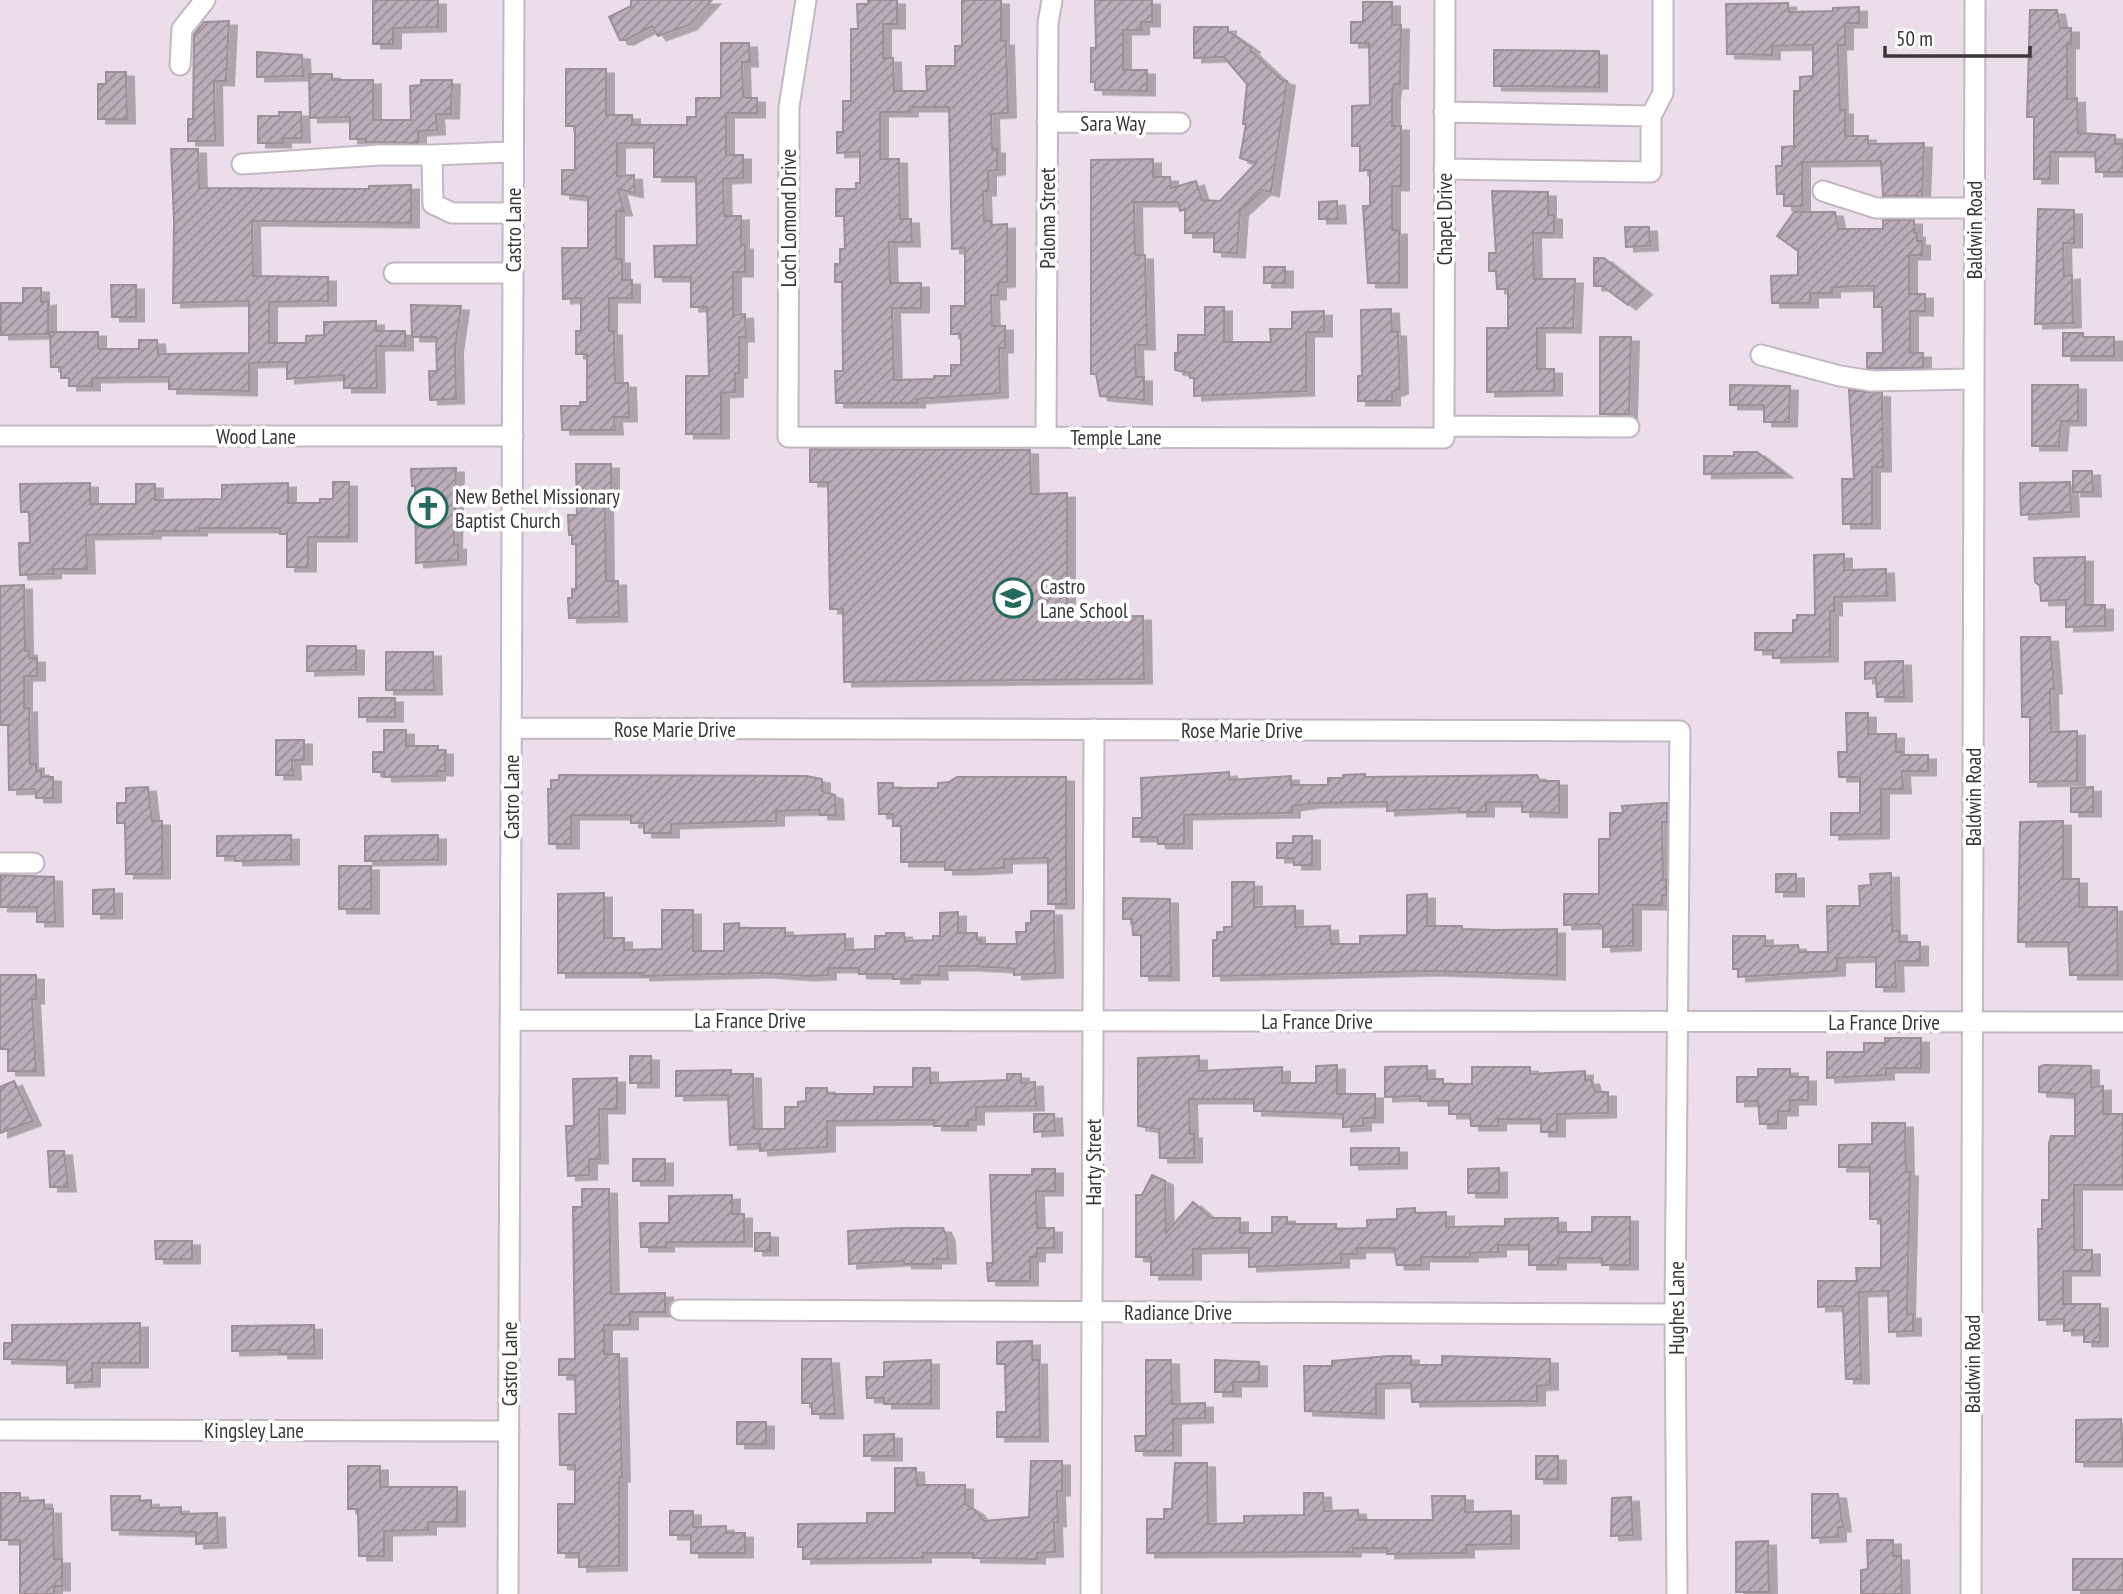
<svg xmlns="http://www.w3.org/2000/svg" width="2123" height="1594" font-family="'PT Sans Narrow',sans-serif">
	<defs>
		<pattern id="building-hatch" width="6" height="6" patternUnits="userSpaceOnUse" patternTransform="scale(1.75)"><rect width="6" height="6" fill="#baacb8"/><path d="M-1 1l2-2M0 6l6-6M5 7l2-2" fill="none" stroke="#988d97"/></pattern>
		<filter id="shadow"><feDropShadow dx="8" dy="4.5" stdDeviation="0" flood-color="#0004"/></filter>
	</defs>
	<rect width="100%" height="100%" fill="#ebdeea"/>
	<!-- building -->
	<path fill="url(#building-hatch)" stroke="#9c8f9a" stroke-width="2" fill-rule="evenodd" filter="url(#shadow)" d="M373,0H438V27L393,28V44H373Z
		M631,0H712L689,25L658,36L652,26L626,40H620L609,17L631,6Z
		M868,0H897V24H883V58H893L894,91H927L926,66H955V46H962V0H1001V41H1006L1008,113L991,114L992,149H997V170L988,171V191H983L984,221H991V225L1007,224V282L998,283V295H991L992,326H1005V348H999L1000,393L917,399V403H836L835,371H843L842,282H835V264H840V249H845L844,216H836V189H856V183H860V152L837,153V132H843V101H851V29H858L857,4H868ZM910,107H949L952,249L965,248V306H951V334H961V365H951V376H934V379L894,380L892,308H921V283H890L889,242H912L911,219H900L899,159H880V112H910Z
		M1095,0H1152V22H1141V30H1123V70H1147V91L1095,90V82H1091V48H1096Z
		M1363,2H1392V25H1401L1400,84H1394L1392,94V126H1401V186H1392V230H1399V283H1368L1363,206H1370V170L1360,171V146H1352V106L1370,105L1369,43H1351V22H1363Z
		M1788,3L1789,12L1833,11V8L1859,7V23H1845V45H1838L1840,110H1845V136H1868V144L1924,143L1922,196H1883L1881,161L1802,162V206H1784V194H1777L1776,166H1782V147L1794,146V91H1800V77L1813,76V45L1772,46V55L1727,54L1726,4Z
		M2030,10H2057L2060,28H2071V44H2067V99L2077,98L2078,133L2115,135V144H2123V172H2096L2095,152H2050V179H2034V117H2027Z
		M229,21L226,81H214L215,141H188V119H193L194,34L204,22Z
		M1194,27H1228V31L1252,48L1250,50L1282,80L1287,81L1271,192L1263,190L1240,211L1237,253L1214,252V233H1185V209L1180,211L1178,202H1134L1135,255H1145L1147,345H1135L1136,377H1144V400L1100,396L1096,374H1091V160L1153,159V177H1170L1171,188L1196,181L1202,200L1220,201L1256,163L1240,158L1246,124H1243L1247,84L1224,57L1194,58Z
		M721,43H749L750,62H742L743,95L746,98H757V113H726V155H743V178L723,179L724,216H741V245H745V272H733V315L745,314L746,337H739V373H735V392L721,393V434H686V376H709L707,307H691V277H655L654,246L697,245L696,177H654V143H617V176L634,175L635,193L618,189L624,211H616V259H622V280H632V298H609V331H614L615,383H628L629,417H614L615,430H562L561,406H580V402H587V354H576V331H581V298L563,299L562,248H588V197L562,194V170H575V126H566V69H606V115H632V125H687V117H696V98H721Z
		M1494,50L1599,51V87L1494,86Z
		M257,52L302,55L303,76L257,77Z
		M106,72H126L127,119H98V84H106Z
		M309,74H332V80H373V120H411L410,86L421,85V80H452L451,114H436L437,130L418,131V143L366,142V139H350V117L310,118Z
		M279,112H301L302,138H283V143H258V116H279Z
		M171,149H198L199,188L369,189V186L411,185V223L252,221L253,276L328,277V301L269,302V343H306V336L324,335V322L376,321V331H405V346H376L377,388H344V375L287,379V362L249,363V391L169,389V377L92,378V386H69V378H61V367H51L50,332H98V349H139V340H157L158,354L249,353V301L173,303L174,221Z
		M1492,191L1548,192V215H1554V233H1533L1534,279H1575L1573,328H1537V369H1554V391L1487,392V328H1508V289H1497L1496,271H1489V253H1496Z
		M1337,201L1338,219H1319V202Z
		M2038,209L2074,210V243H2063L2064,276L2072,275L2073,323L2035,324Z
		M1794,212H1835L1838,229H1883V220H1914V233H1917V241H1922V255H1909V294H1925V311H1910V353H1923V368H1867V353H1883L1882,307H1874V286L1832,287V293H1810V303H1772L1771,276L1798,275V251L1777,236Z
		M1625,227H1649L1650,246L1626,247Z
		M1594,258H1604L1644,290L1628,305L1602,286H1594Z
		M1264,267H1285V283H1264Z
		M111,285H136V317H112Z
		M23,288H41V302L48,301V334L1,335V303H23Z
		M411,305L461,306L455,348L456,399L430,400L429,371H437L436,337H412Z
		M1205,307H1224V342H1271L1270,329H1292V312L1324,311V332H1306V391L1194,396V378H1190V373L1175,370V353H1178V335H1205Z
		M1391,309L1392,332H1398L1400,389L1392,392V401H1358V376H1362L1361,310Z
		M2063,333H2083V337H2114V356H2063Z
		M1600,337H1631L1629,414H1600Z
		M1730,385L1790,386L1789,422H1764V405H1730Z
		M2032,385H2078V421H2061L2059,446H2032Z
		M1849,390L1882,393L1883,467H1872V524H1843L1842,479H1854Z
		M810,449L1030,450L1031,494L1067,493V617L1143,616L1144,679L844,682L843,609H830L828,482H810Z
		M1734,452H1757L1784,473L1704,474V456H1734Z
		M576,464H611V491H605L606,581H618L619,617L569,618L568,598H572V589H576V544H572V535H569L568,515H577Z
		M456,468L454,545H458V560L416,563L415,486H412L411,469Z
		M2073,471H2092L2093,492H2073Z
		M333,482H349V537H308V567H287V534H280V528H199V531H153V534L86,535L87,569H53V574L20,575L19,543H30L29,512H21L20,484L90,483V504H136V484H155V500L222,499V485L288,483V503H320V499H333Z
		M2070,482L2071,512L2021,515L2020,483Z
		M1844,554V570L1886,569L1887,596L1834,597V611H1830V657L1773,658V650H1755V633H1793V620H1797V615H1815L1814,555Z
		M2085,557V605H2105V626L2066,627V600L2041,601L2040,586L2035,582L2034,558Z
		M24,585L25,651H29V658H37V676H24V708H29L30,764H36V771H41V777H53V798H36L35,789L9,790L8,725H0V586Z
		M2021,637H2050L2054,689H2050L2051,732L2077,731V781L2030,782V717H2022Z
		M307,646H356V670L307,671Z
		M386,652H433L434,690H386Z
		M1903,661L1904,697H1877L1876,678L1865,679V662Z
		M359,698H395V717H359Z
		M1846,713H1868V734H1896V752H1902V755H1928V771H1902L1903,789H1881V834L1831,835V813H1860V777H1839L1838,752H1847Z
		M384,730H406V746H438V750H445V771H437V776L384,777V772H373V752H384Z
		M276,740H304V760H292L293,775H276Z
		M1229,772V780L1291,776V785H1328V778H1343V775L1365,774V777L1537,775L1540,781H1559V813L1522,812V802H1486V812H1459V808L1387,811V802L1314,803L1292,806V813L1184,815V844H1158L1157,837H1133V818H1142L1141,778Z
		M559,775L806,776L822,779V791L835,795L836,815H820V810L776,811V821L671,824V833H644V823H631V815H571V844H549L548,789H551V780H559Z
		M957,777H1066V904H1048V858L1004,859V868L969,870H945V862H901V826H893V814H879L878,783H893V788H938V783L949,782Z
		M148,787L152,821H162V874H126L125,823H117V803H126V788Z
		M2093,787V812H2071V788Z
		M1663,803H1667V822H1662L1663,880L1666,879V895H1662V905H1633V946L1603,947V927L1599,924L1564,925V894H1599V839H1610V813H1623L1622,806Z
		M2063,821V879H2079V907H2117L2118,975H2070L2068,942H2018L2020,822Z
		M291,835V860L235,861V856H217V836Z
		M438,835V860L365,861V836Z
		M1293,836H1312V865H1294V858H1277V843H1293Z
		M339,866H371V909H339Z
		M1891,873L1892,931H1899V942H1920V961H1895L1896,987H1876V957L1837,958V971L1738,977V969H1733V936H1765V946L1798,945L1799,952H1828L1827,906H1860L1859,886L1871,885L1870,874Z
		M1776,874H1796V892H1776Z
		M1,875L54,877L55,922H37V907H0Z
		M1232,882H1254V907L1295,906V927L1330,926L1331,944H1360V936L1407,935V895L1427,894V926H1462V929L1496,930L1557,929V975L1430,971L1213,976V940H1217V932H1224V927H1232Z
		M114,889V914H93V890Z
		M604,893V938H624V950L662,949V910H693V951H724V924L739,923V928H785V936L845,934V950L875,949V936H886V933H904L905,941L933,940V936H940V913L958,912V933H977V940H981V944H1017L1016,932H1026V923H1031V911H1054L1055,973L1014,975V969L1009,968L969,966H939L940,975H912V979H893V974H859V968H828V975L807,976L762,973L642,976V973H558V894Z
		M1123,898L1170,899L1171,976H1141V935H1133L1132,919H1123Z
		M0,975H36V999H32L36,1071H8V1049H0Z
		M1885,1038H1921V1068H1886V1075L1827,1078V1052H1864V1043H1885Z
		M630,1056H651V1083H630Z
		M1199,1056V1071L1282,1067V1083H1316V1066L1337,1065V1094H1375V1118H1363V1126L1343,1127V1114L1254,1111V1099H1189L1190,1134H1194V1158H1160L1159,1129L1138,1126V1058Z
		M2044,1065L2091,1066V1087L2103,1086V1114H2123V1185H2074V1250H2092V1271H2063V1304H2100V1342H2084V1330L2064,1331V1319L2039,1320L2038,1229H2042V1200H2049V1143L2051,1136H2075V1094L2039,1092V1067Z
		M1427,1066V1079H1443V1084H1472V1067H1530V1074L1585,1071V1080H1591L1595,1092H1608V1113L1557,1114V1132H1541V1119H1498V1126H1471L1470,1114H1449V1101H1420V1096L1385,1097V1067Z
		M913,1068H930V1083L1007,1080V1074H1021V1083L1035,1082L1036,1106L976,1107V1120H968V1126H934V1120L827,1121V1147L760,1151V1144L730,1145L728,1095L676,1096V1071L731,1070V1074H753L754,1129H785V1107H798V1102L806,1101V1088H827V1094H874V1087H913Z
		M1758,1069H1790V1077H1808V1100H1790V1111H1778V1124H1760L1758,1101L1737,1102V1077H1758Z
		M617,1078V1109H599L600,1159H589V1175L568,1176L566,1126H574L573,1079Z
		M14,1081L33,1121L0,1133V1087Z
		M1034,1114H1054L1055,1131L1034,1132Z
		M1872,1123H1905L1906,1172H1910L1907,1314H1913V1331L1889,1332L1888,1291L1859,1292L1861,1379H1846L1843,1306L1818,1307V1281H1857L1856,1268H1881V1219H1870V1167H1839V1145L1872,1144Z
		M1351,1148H1399V1164L1351,1165Z
		M48,1151H64L68,1187H50Z
		M633,1159H665V1181H633Z
		M1499,1168V1193H1468V1169Z
		M1032,1169H1055V1191H1036L1037,1228H1054V1248H1037V1257H1030V1281H988L987,1263H993L990,1175H1032Z
		M1152,1175L1165,1181L1166,1233L1193,1202L1211,1218H1240V1233H1272V1217H1287V1224H1336V1229L1367,1228V1220L1397,1219V1209L1415,1208V1213L1446,1212V1227L1505,1226V1219L1558,1218V1232H1592V1217H1630V1265H1602V1258H1558V1265H1529V1245H1498V1252L1470,1253V1257H1421V1265H1397L1394,1248H1357V1254H1341V1263L1249,1267V1248L1193,1249V1275H1151V1257H1136V1195H1142Z
		M582,1189H609L611,1294L665,1293V1312H630V1325H604V1354H619L622,1477H619V1566L579,1567V1553H558V1504H575V1465H560L559,1414H576L575,1375H559V1359H575L573,1207H582Z
		M732,1195V1214H744V1242H666V1247H641L640,1223H669V1196Z
		M903,1228H943L947,1237L948,1259H933V1264H904V1261L849,1264L848,1231Z
		M755,1233H770V1251H755Z
		M155,1241H192V1259H156Z
		M140,1323V1363H92V1382L67,1383V1361L4,1359V1343H12V1325Z
		M314,1325V1354H280V1350L232,1351V1326Z
		M1032,1341V1360H1039L1040,1437H997V1412H1006L1005,1364H997V1342Z
		M1388,1356H1411V1365H1442V1356L1550,1359V1385L1537,1386V1401L1412,1402L1411,1383L1376,1384V1414L1305,1411L1304,1366H1332V1361Z
		M802,1359H831L835,1414H812V1403H802Z
		M931,1360V1404H884V1398H867L866,1377H884V1362Z
		M1146,1360H1171L1172,1404L1205,1403V1418L1173,1419V1451H1136L1135,1436H1146Z
		M1215,1360L1259,1362V1382H1233V1392H1215Z
		M2121,1419L2123,1462H2076V1420Z
		M737,1422H766V1444H737Z
		M894,1434V1456H864V1435Z
		M1536,1456H1558V1479H1536Z
		M1031,1461H1062V1491H1057L1058,1522H1054L1055,1552L1037,1553V1559L973,1558V1553H923V1558L803,1559V1547H798V1524L867,1523V1513H895V1468H916L917,1485H965V1504L975,1510L984,1521L1029,1517Z
		M1175,1463H1207L1208,1524L1244,1523V1516L1304,1515V1493H1323L1324,1511L1358,1510L1359,1520H1433L1432,1496H1465V1512L1511,1511V1544L1466,1545V1553L1387,1554V1548H1353V1552L1147,1553V1519H1164V1509H1172Z
		M348,1466H380V1487H457V1522H428V1530L384,1531V1556H359L358,1509H348Z
		M1,1493H20V1501L44,1500V1509H53L54,1559H62V1586H54V1594H20V1540H1Z
		M1812,1494H1838L1843,1527H1838V1537L1812,1538Z
		M111,1496H140V1501L151,1500V1508L181,1507V1514L217,1513L218,1543L196,1544V1532L112,1530Z
		M1631,1497L1633,1535L1611,1536L1612,1498Z
		M670,1511H693V1527L726,1526V1533H745V1553H691V1535H670Z
		M1867,1540H1893V1556H1901L1902,1594H1861V1570L1868,1569Z
		M1768,1541L1769,1592H1736V1542Z
		M2073,1559H2123V1590H2073Z"/>
	<g fill="none" stroke-linecap="round" stroke-linejoin="round">
		<!-- minor casing -->
		<g stroke="#c4b6c2" stroke-width="23">
			<path id="minor" d="M806,0L789,107L788,437L1444,438L1445,0
				M180,65L182,29L205,0
				M1444,112L1651,116V172L1444,169
				M1651,116L1663,93V0
				M1047,122L1180,123
				M242,164L380,155H432
				M1823,191L1876,208H1974
				M513,213H452L433,204L432,155L513,152
				M394,273H513
				M1761,355L1840,376L1872,381L1974,379
				M1444,426L1629,427
				M0,436H513
				M1046,437L1048,23L1052,0
				M512,728L1680,731L1675,1314L1677,1594
				M0,863H34
				M511,1020L2123,1022
				M680,1310L1675,1314
				M0,1430L509,1431
				M508,1594L514,0
				M1091,1594L1094,729
				M1971,1594L1975,0"/>
		</g>
		<!-- minor -->
		<use href="#minor" stroke="#fff" stroke-width="19"/>
	</g>
	<!-- icons -->
	<defs>
		<g id="church-ring" transform="scale(2.0125)"><circle r="9.5" fill="#fff" stroke="#246a5e" stroke-width="1.5"/><path d="M-1.2-6h2.4v3.5h3.3v2.4h-3.3V6h-2.4V-.1h-3.3v-2.4h3.3Z" fill="#246a5e"/></g>
		<g id="school-ring" transform="scale(2.0125)"><circle r="9.5" fill="#fff" stroke="#246a5e" stroke-width="1.5"/><path d="M0-5L7-2L0 1L-7-2ZM-4 1L0 2.5L4 1V4Q0 6-4 4Z" fill="#246a5e"/></g>
	</defs>
	<g fill-rule="evenodd">
		<use href="#church-ring" x="428" y="508"/>
		<use href="#school-ring" x="1013" y="598"/>
	</g>
	<g text-anchor="middle" dominant-baseline="central" stroke-width="7" stroke-linejoin="round" paint-order="stroke">
		<!-- street labels -->
		<g font-size="21" fill="#3b363a" stroke="#fff">
			<text x="1113" y="123">Sara Way</text>
			<text transform="translate(788 218) rotate(-90)">Loch Lomond Drive</text>
			<text transform="translate(1047 218) rotate(-90)">Paloma Street</text>
			<text transform="translate(1444 219) rotate(-90)">Chapel Drive</text>
			<text transform="translate(513 230) rotate(-90)">Castro Lane</text>
			<text transform="translate(1974 230) rotate(-90)">Baldwin Road</text>
			<text x="256" y="436">Wood Lane</text>
			<text x="1116" y="437">Temple Lane</text>
			<text x="675" y="729">Rose Marie Drive</text>
			<text x="1242" y="730">Rose Marie Drive</text>
			<text transform="translate(511 797) rotate(-90)">Castro Lane</text>
			<text transform="translate(1973 797) rotate(-90)">Baldwin Road</text>
			<text x="750" y="1020">La France Drive</text>
			<text x="1317" y="1021">La France Drive</text>
			<text x="1884" y="1022">La France Drive</text>
			<text transform="translate(1093 1162) rotate(-90)">Harty Street</text>
			<text transform="translate(1676 1308) rotate(-90)">Hughes Lane</text>
			<text x="1178" y="1312">Radiance Drive</text>
			<text transform="translate(509 1364) rotate(-90)">Castro Lane</text>
			<text transform="translate(1972 1364) rotate(-90)">Baldwin Road</text>
			<text x="254" y="1430">Kingsley Lane</text>
		</g>
		<!-- poi labels -->
		<g font-size="21" fill="#3b363a" stroke="#fff" text-anchor="start">
			<text x="455" y="496">New Bethel Missionary<tspan x="455" dy="24">Baptist Church</tspan></text>
			<text x="1040" y="586">Castro<tspan x="1040" dy="24">Lane School</tspan></text>
		</g>
	</g>
	<!-- scale -->
	<path d="M1885 46v10h145v-10" fill="none" stroke="#3b363a" stroke-width="3.5"/>
	<text x="1896" y="46" font-size="21" fill="#3b363a" stroke="#ffffff" stroke-width="5" paint-order="stroke">50 m</text>
</svg>
